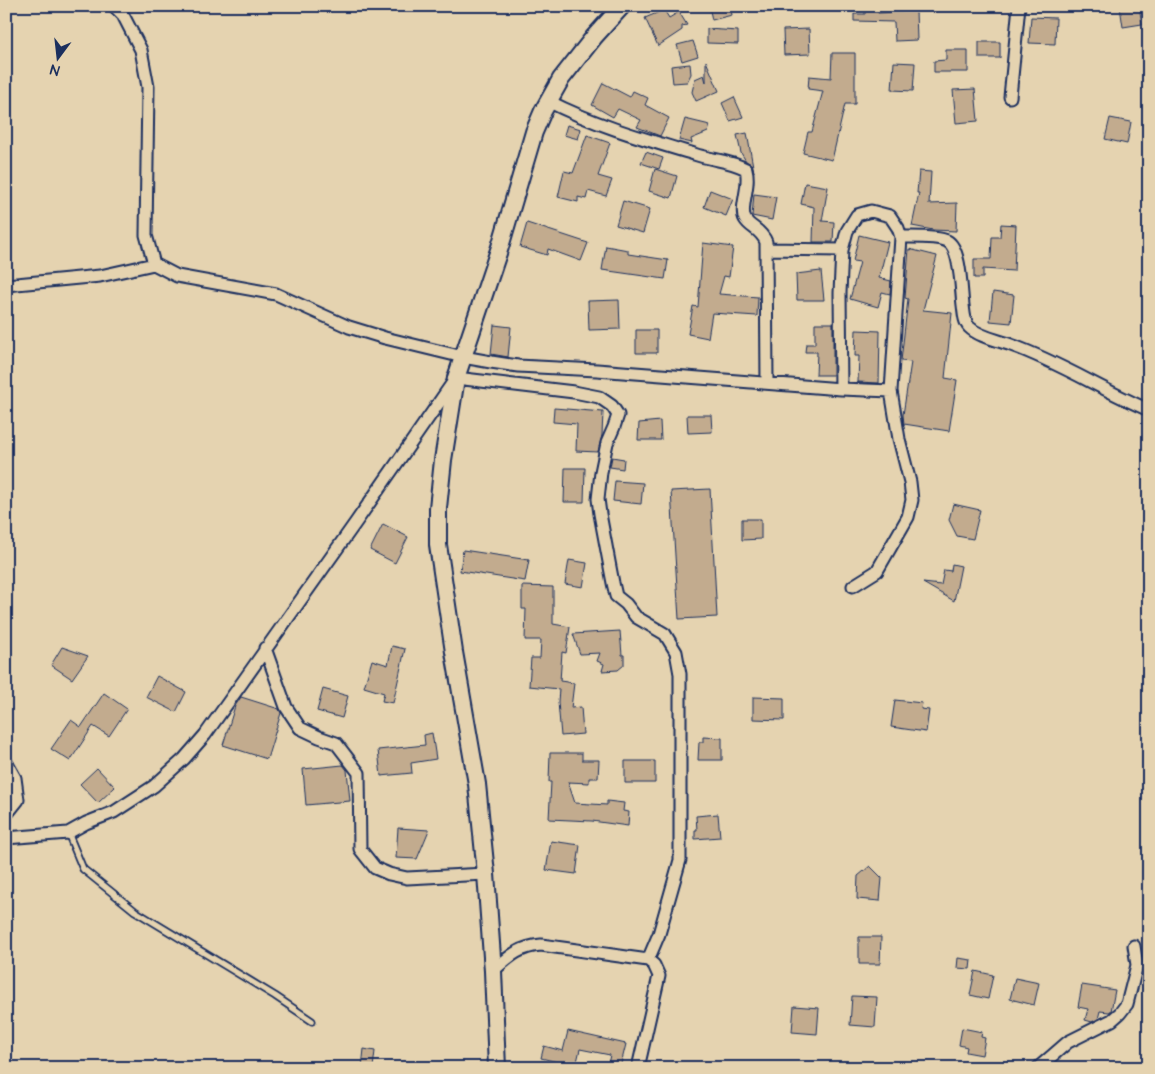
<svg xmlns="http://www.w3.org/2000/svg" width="1155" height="1074" font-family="'Architects Daughter',sans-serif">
	<rect width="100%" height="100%" fill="#e5d3b0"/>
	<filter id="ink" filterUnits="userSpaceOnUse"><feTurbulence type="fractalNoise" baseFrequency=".02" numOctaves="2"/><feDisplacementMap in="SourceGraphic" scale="10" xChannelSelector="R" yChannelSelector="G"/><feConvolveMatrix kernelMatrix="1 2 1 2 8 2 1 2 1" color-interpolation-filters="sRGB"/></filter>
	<g filter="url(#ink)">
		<!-- building -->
		<path fill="#c2ab8e" stroke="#1b2f5e" d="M709,6H730L732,15L712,20Z
			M865,6H878V13L916,11L917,40L895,41L894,22L854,21V14H865Z
			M1139,6L1142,24L1123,27L1120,7Z
			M664,10L669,18L679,12L687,25L682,26V30L658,46L645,18Z
			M1031,17L1056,18L1055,44L1029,43Z
			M707,29L738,31V44L707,43Z
			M809,29L810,54L784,55L783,30Z
			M693,41L698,56L682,61L677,45Z
			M979,42H1000V58H979Z
			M946,50H968V72H934V61L946,60Z
			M832,53H855V104H845L832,160L803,153L808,132H812L823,91L808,89L809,76L831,78Z
			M706,61L719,91L696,101L692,92L695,79L704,75L706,82Z
			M894,62L915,63L913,91L892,90Z
			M690,64L691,74L687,82L673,83L671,66Z
			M603,83L630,97L633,91L648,98L645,105L669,118L660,136L637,127L641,120L618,109L613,117L592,105Z
			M975,89L978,121L956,123L953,90Z
			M734,97L743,117L730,121L722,103Z
			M1110,118L1131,122L1127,144L1105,139Z
			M685,119L710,125L708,132L691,139L692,143L679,140Z
			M567,125L581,129L578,139L564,135Z
			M747,133L754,172L752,165L746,161L741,153L737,135Z
			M587,135L610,143L598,176L612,180L606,196L588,191L586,199L578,197V202L558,197L564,171L573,173Z
			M646,152L663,158L659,169L641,163Z
			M655,169L677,176L671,198L649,191Z
			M919,171L931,172L929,204L957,203L956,231L933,230L912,226L919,193H917Z
			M805,183L828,187L822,221L834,222L833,242H813L814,207L801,204Z
			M710,190L733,199L726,216L704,207Z
			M754,194L776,197L772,220L752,216Z
			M623,201L650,209L643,233L616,225Z
			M527,223L588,243L581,261L548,249L547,255L520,247Z
			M1001,224L1016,225L1014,271L983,269V278H974V259H991L992,237H1000Z
			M859,235L888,242L879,278L891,281L890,294L882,292L878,307L850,299L860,262L853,261Z
			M703,243L733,247L729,277L724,276L719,294L758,297L757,316L712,313L708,338L688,334L693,306L698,307Z
			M606,246L628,250V254L668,260L665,279L602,270Z
			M909,249L937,256L923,310L952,313L945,378L957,380L949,431L904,424L903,415L911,362L901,361L908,299L905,298Z
			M821,271L824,300H797L796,274Z
			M993,292L1014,295L1011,323L990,321Z
			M619,300L620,329L589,330L588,301Z
			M815,323H833V375H816L817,352H805L806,344H815Z
			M494,325L511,327L508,357L491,354Z
			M636,330H657V353H636Z
			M856,330L880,331L879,383L858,382L859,356H855Z
			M554,408L603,412L602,435L598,452L576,451L577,424L553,422Z
			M687,415H711L712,432L688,433Z
			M660,421L661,440H638L639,423Z
			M612,457L624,459L623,469L610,467Z
			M565,468H585L584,502H564Z
			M615,481L643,483L641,504L613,501Z
			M710,489L717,617L679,619L671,491Z
			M953,504L980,510L973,539L957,536L949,520Z
			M742,519H761V539L742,540Z
			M383,524L408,537L395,563L370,550Z
			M463,550L529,560L525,581L460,571Z
			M569,560L587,563L583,587L565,584Z
			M952,564L961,566L954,601L923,583L941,585L944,570L951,571Z
			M522,586L553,587V624L570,627L566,653L562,652L560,681L574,683L571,708L581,707L583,734L561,736L558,702L559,689L529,686L531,658H540L541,640H525L526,609H522Z
			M620,631L622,655H624V665L618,670L602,671L604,664L597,661L600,653L580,654L573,634Z
			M392,646L405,649L393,703L382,701L384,693L364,687L372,660L388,665Z
			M62,647L88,656L72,679L51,665Z
			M157,676L186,692L176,712L146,697Z
			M323,689L348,696L342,718L317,711Z
			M104,693L127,709L109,736L93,726L70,761L51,749L71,720L81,727Z
			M241,697L279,709L281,713L267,759L223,745L235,706Z
			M753,697L784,698V720L753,719Z
			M895,700L922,703L921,709L929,710L926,732L891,727Z
			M432,733L436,759L411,763L412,773L381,776L378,750L425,745L424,735Z
			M703,737L722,738V760H698L699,742H703Z
			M550,753H582V760H599L598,778H589V783L568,782L575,803L607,805V801L624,803L623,811L629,812L628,826L592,821L549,819L551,782H549Z
			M625,761H655V783H625Z
			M343,765L347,770L350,801L306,805L303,769Z
			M97,768L115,787L98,803L80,784Z
			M718,814L720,837L695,839V830H697L696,816Z
			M398,828L429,830L417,859L396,858Z
			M551,841L580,845L576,874L546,870Z
			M870,866L882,878L880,901L857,899L858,876Z
			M859,937H881L880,964H859Z
			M958,958L971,960L970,969L957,968Z
			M975,971L993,975L988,999L970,995Z
			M1015,978L1039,983L1034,1005L1010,999Z
			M1082,985L1115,990L1111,1011L1109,1012L1100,1011L1098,1019L1092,1022L1085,1020L1088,1009L1078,1007Z
			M852,996L877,997L875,1027L850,1025Z
			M794,1006L819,1008L817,1034L792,1032Z
			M962,1028L982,1032L981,1037L985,1038L982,1055L966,1052L967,1047L959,1045Z
			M568,1031L626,1044L620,1068H607L610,1055L580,1049L576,1066L575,1065L574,1068H565L566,1064L541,1058L544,1046L563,1051Z
			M364,1049L375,1051L373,1068H362Z"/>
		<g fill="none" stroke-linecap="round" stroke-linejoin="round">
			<!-- lane casing -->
			<g stroke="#1b2f5e" stroke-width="9">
				<path id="lane" d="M68,833L83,869L135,911L275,996L312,1021"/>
			</g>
			<!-- street casing -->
			<g stroke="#1b2f5e" stroke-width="15">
				<path id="street" d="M114,6L123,15L141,50L148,87L146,235L154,264L177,276L276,294L349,327L385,338L463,357L491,362L518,366L597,370L841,389L891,391
					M1010,97L1019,6
					M548,101C595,125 644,139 694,154C711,160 730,160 746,169C751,186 739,208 745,219C750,228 761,229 766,242L767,383
					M901,237C912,237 937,236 947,241C961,248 961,290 963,305C964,312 964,322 969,327C979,337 998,340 1011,345C1059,362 1102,390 1149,410
					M767,249L842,250
					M6,285L100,276L154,264
					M841,389L840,293L842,250L847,231L857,215L871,211L890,216L898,228L901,237L891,391L899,439L910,482L912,500L908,517L877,571L853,586
					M265,648L286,707L300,728L319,737L336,743L359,773L360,849L375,868L389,874L407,878L486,874
					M6,762L15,778L18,800L6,815
					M6,838L68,833L86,823L114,812L154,786L184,759L205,735L356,522L456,378L574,392L599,397L612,406L618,415L614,427L607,443L601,472L598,499L600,514L613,583L616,596L626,604L636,617L665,634L676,652L680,674V860L659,934L648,960
					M493,971C509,957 518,947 541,945L648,960L654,965L659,976L638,1068
					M1038,1068L1068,1042L1112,1020L1120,1013L1127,1004L1137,965L1134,946"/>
			</g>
			<!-- secondary casing -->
			<g stroke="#1b2f5e" stroke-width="20">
				<path id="secondary" d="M497,1068L493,971L486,874L477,784L454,652L438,545V508L443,460L456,378L500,247L534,132L543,111L561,79L594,37L622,6"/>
			</g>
			<!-- lane -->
			<use href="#lane" stroke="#e5d3b0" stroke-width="5.5"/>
			<!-- street -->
			<use href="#street" stroke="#e5d3b0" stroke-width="11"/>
			<!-- secondary -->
			<use href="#secondary" stroke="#e5d3b0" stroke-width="16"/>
		</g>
	</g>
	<!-- margin -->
	<rect width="1155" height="1074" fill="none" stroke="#e5d3b0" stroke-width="25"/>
	<rect x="12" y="12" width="1130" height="1049" fill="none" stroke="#1b2f5e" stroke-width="2" filter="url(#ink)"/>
	<!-- north arrow -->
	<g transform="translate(58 58) rotate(195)" stroke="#e5d3b0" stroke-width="4" paint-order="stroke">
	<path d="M0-4L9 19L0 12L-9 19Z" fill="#1b2f5e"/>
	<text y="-8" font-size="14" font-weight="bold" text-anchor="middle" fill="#1b2f5e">N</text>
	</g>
</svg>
